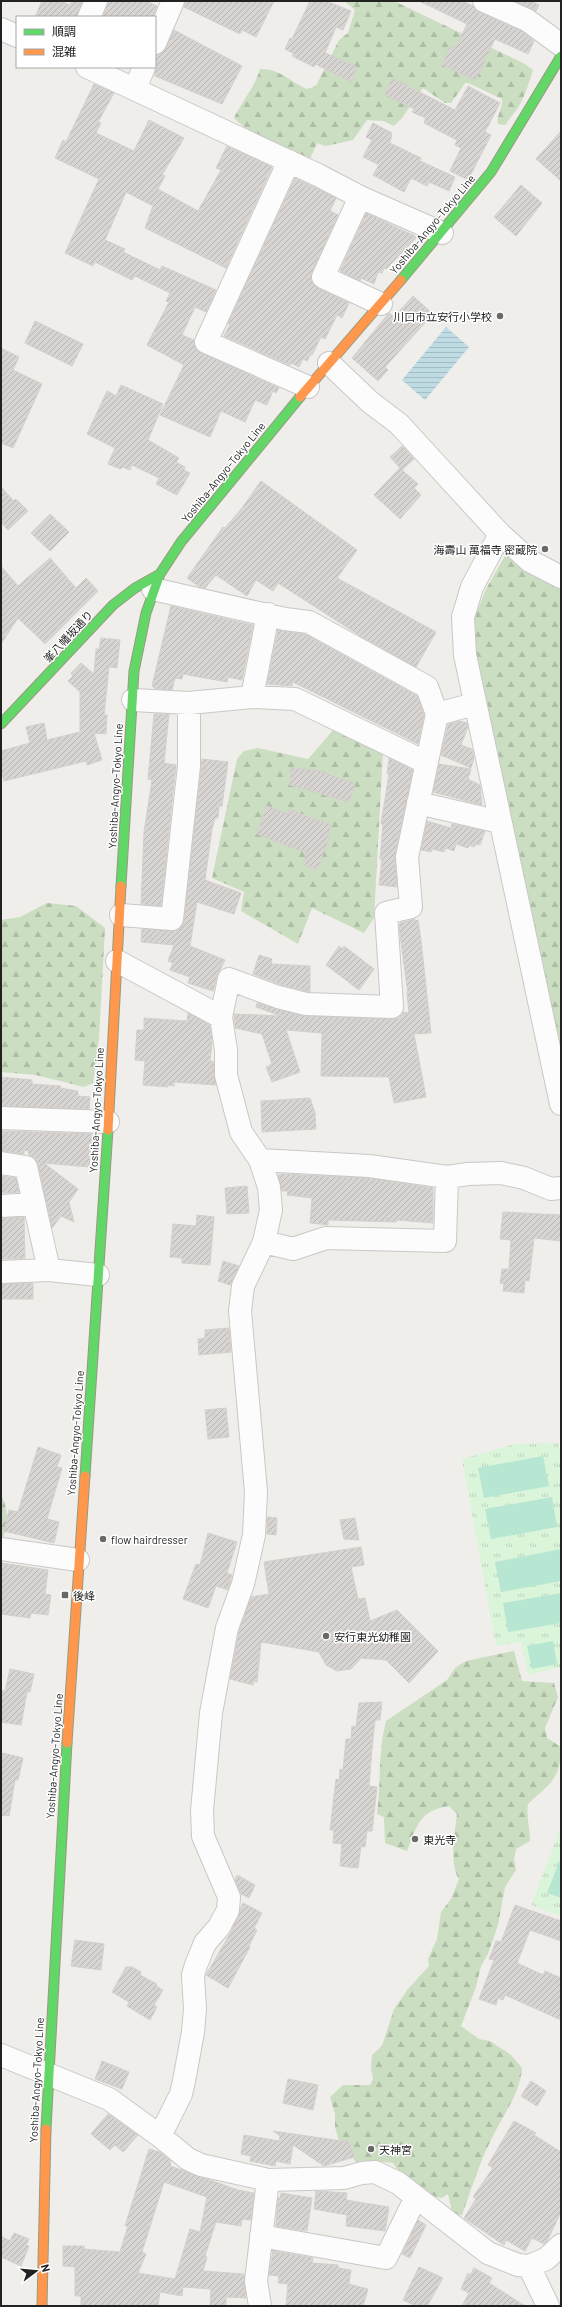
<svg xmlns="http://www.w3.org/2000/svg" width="562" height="2307" font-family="Barlow,'Noto Sans JP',sans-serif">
	<defs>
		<pattern id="forest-firs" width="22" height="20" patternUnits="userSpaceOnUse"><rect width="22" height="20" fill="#cbdec1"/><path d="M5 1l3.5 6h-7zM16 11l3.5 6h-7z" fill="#aebea6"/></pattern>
		<pattern id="park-tufts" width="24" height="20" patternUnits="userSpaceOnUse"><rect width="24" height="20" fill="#daf5da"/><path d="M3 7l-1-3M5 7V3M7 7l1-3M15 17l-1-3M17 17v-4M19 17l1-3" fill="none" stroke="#bbd2bb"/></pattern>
		<pattern id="water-rules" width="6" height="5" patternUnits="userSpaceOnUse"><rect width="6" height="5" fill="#bfdbe3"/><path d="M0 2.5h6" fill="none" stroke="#a4bcc2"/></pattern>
		<pattern id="building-hatch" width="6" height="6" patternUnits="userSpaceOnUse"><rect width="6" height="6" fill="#d7d4d2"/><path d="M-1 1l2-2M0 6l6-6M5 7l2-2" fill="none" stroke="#b8b6b4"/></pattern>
	</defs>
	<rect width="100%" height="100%" fill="#f0eeeb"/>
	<!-- forest -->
	<path fill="url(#forest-firs)" d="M344,1H394L525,64L533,70C530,80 523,102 517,109C513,115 509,119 505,125L498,124C496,115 503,109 502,99L466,82L451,103H445L423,88L402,118L394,126L383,121L367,120L353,140L326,146L317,143L310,159C287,151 251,135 234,118C242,101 255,87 260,69C279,68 291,82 307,89L316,86L339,40L348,33L355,10Z
		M506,554L532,572L561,587V1056L543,966L481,689L472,624L486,589Z
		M335,728L383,751L374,918L364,933L312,908L298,944L241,911L244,892L212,878L237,759L244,751L258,748L308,759Z
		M47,903L76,906L105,928L99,1039L93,1083L84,1087L36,1075L1,1072V920L20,917Z
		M1,1494C8,1507 10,1528 1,1540Z
		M514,1651L522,1681L554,1683L558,1697L545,1728L547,1738L561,1747C561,1780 549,1784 528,1804C526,1817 530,1828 530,1841L516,1849L514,1859L516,1870L505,1887L498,1925L488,1954L481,1966L476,1987L461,2026L479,2039L490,2041L511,2055L522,2068C520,2092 506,2111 495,2132C481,2158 472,2187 462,2215L453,2216L448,2194L442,2198C421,2194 404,2180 393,2163C378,2160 373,2164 359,2164L354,2160L352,2152L339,2141L335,2127V2114L330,2097L343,2085H370L373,2079L371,2068L372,2055L382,2046L394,2009L408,1989L429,1966L428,1959L437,1939L441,1912L451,1899L459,1879C449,1864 455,1832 457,1814L449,1806C419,1811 418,1824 407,1851L385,1843L384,1817L377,1814C381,1783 378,1751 386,1721L447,1680L455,1668L466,1661Z"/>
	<!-- park -->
	<path fill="url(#park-tufts)" d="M558,1443L561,1458V1667L528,1675L521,1642L496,1646L462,1459L515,1444Z
		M561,1827V1916L531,1905Z"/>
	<!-- pitch -->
	<path fill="#b7e6d2" d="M543,1456L549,1486L484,1498L478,1468Z
		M552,1497L557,1527L491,1539L485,1509Z
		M561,1549V1581L501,1592L495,1562Z
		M561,1593V1623L508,1632L503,1603Z
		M553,1641L557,1664L532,1669L527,1646Z
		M561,1857V1898L547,1893Z"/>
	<!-- water -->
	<path fill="url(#water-rules)" d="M446,327L469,347L425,400L402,380Z"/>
	<!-- building -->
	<path fill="url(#building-hatch)" stroke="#d3d0cc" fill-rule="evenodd" d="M42,1H60L70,5L72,1H82L77,17H35Z
		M108,1H146L157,6L153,17H103Z
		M185,1H274L256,37L242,30L240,34L184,7Z
		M310,1H326L351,11L343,30L336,27L325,53L357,67L351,82L315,64L314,67L292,56L294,54L285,49L290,38L292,39Z
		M419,1H462L473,6L479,12L521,31L534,41L528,54L495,39L476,80L442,65L450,47L455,49L467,24Z
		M515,1H531L539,5L536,11Z
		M174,30L242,66L222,104L155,76V55L162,53L166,48Z
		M392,78L455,110L468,86L500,103L485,132L491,135L468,180L450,171L461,148L455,145L457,140L424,123L426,118L412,112L414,109L385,95Z
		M94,84L114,93L98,122L101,123L96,133L134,151L149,120L184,138L162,175L165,176L158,189L198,211L221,170L216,168L227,146L272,167L226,268L145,228L153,206L126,192L105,240L125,249L123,252L160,270L162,266L216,290L206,312L195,307L182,335L194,340L196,349L201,353L279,388L276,393L273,391L267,405L255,400L245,422L221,411L210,437L160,415L184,365L147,345L169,302L166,301L170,293L135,276L132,280L95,262L93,266L65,253L99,179L55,158L63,140L66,142Z
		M373,123L392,133L390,143L421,158L420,161L455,177L449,191L429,182L427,186L411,178L404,192L373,175L379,165L363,157L372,140L366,137Z
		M561,131V181L536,159Z
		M295,178L336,198L330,211L338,215L312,272L311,278L318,288L349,303L342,318L337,315L325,339L321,337L312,355L311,354L307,361L303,359L299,367L291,363L290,365L224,336L230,324L228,323Z
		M521,185L542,203L516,236L494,217Z
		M366,213L417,237L386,269L384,268L382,273L378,272L374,284L361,278L360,281L340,271Z
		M413,296L433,314L385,367L388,370L378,381L352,358L388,314L389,313L394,317Z
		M35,321L83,344L72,366L25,343Z
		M1,348L19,357L13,370L42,384L13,448L1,443Z
		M121,385L163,404L148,440L179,458L176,462L185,467L184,470L190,473L177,495L156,484L159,478L132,465L130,470L122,467L121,469L108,464L115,448L87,434L107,391L116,396Z
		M402,446L414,459L402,470L418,484L414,488L421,495L400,519L374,495L400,468L402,470L390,457Z
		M261,481L357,550L337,578L436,632L416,667L362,637L278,583L273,591L256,580L247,596L216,575L205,588L198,586L187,578L223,527L225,528L242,508Z
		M1,487L14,501L16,499L28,511L8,530L1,522Z
		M50,514L69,532L50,551L31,533Z
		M50,558L76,588L86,578L98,591L45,644L18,618L1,644V566L18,586Z
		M171,606L253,625L242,680L228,677L227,682L183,674L182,679L175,678L172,690L156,689L152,686Z
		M278,630L305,634L417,696L424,715L418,744L293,682L292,686L267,684Z
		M101,638L120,640L117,668L109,667L104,715H107L106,734L94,733L102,760L87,765L86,761L4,781L1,770V751L30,743L26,727L44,723L47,740L80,732V692L68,681L73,676L71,673L81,663L94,674L96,649H99Z
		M154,714H169L164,763L176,765L161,906L141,904L144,832L152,780L148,779Z
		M460,721L467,723L468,727L461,745L472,749L474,758L471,768L441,755L448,724Z
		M389,758L413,770L395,855L397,887L379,885L382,859H380L383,824H381L389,774H387Z
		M202,759L228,762L222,806H219L218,818H215L212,829L205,880L241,893L234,914L197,902L190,946L225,960L217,976L213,991L188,983L190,977L170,970L173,963L168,961L174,945L141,942L142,929L177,930L184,921Z
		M439,764L471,769L468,779L480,785L482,805L433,792Z
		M291,768L315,770L355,783L349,802L290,785Z
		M267,806L288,814V809L331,825L327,837L329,838L317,870L303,864L307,853L257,834Z
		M427,821L451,828L452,824L485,831L480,845L476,844L474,847L469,845L468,848L456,844L454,851L446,848L444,852L432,849L431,852L421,850Z
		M415,919V921L418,920L421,940L431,1033L414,1034L426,1097L394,1103L389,1077L321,1076L322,1033L286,1030L300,1072L272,1082L266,1067L272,1064L262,1034L235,1028L234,1014L281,1016L256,1007L257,1003L305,1016L392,1019L399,1018L403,1012L409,1013L407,993L408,994L399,927L400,923Z
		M339,946L343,949L344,946L374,969L359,990L326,965Z
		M259,955L272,959L271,964L310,966V992L282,985L253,974Z
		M188,1013L210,1025L212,1042L210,1061L214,1062L216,1085L174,1082V1086L168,1085V1087L143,1085L145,1061L135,1060L137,1030H144V1018L187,1021Z
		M1,1077L32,1080V1084L61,1086L60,1088L78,1091V1096L90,1097L89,1109L1,1106Z
		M310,1098L315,1113L316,1129L262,1132L261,1101Z
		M1,1131L92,1134L89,1167L44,1163L78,1189L69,1202L74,1222L61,1216L52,1228L38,1164L35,1158L29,1155L28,1150L24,1151V1154L1,1151Z
		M281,1174L368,1178L433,1188V1223L397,1220L396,1222L328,1220V1225L310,1223L312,1198L287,1195L288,1191H282L278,1175Z
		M1,1176L16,1178L19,1192L1,1193Z
		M247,1186L249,1213L227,1214L225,1188Z
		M503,1212L561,1215V1241L534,1238L529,1281L525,1280L524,1293L503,1291L504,1284L500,1283L502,1269H509L511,1240L500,1239Z
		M197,1215L214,1217L210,1265L182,1263V1258L170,1257L173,1224L196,1226Z
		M1,1218L24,1217L25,1258L2,1259Z
		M223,1261L239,1266L230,1285L218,1281Z
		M33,1283V1299H1V1284Z
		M229,1328L231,1352L199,1355L198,1339L205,1338V1330Z
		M226,1408L229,1437L208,1439L205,1410Z
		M38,1447L61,1455L57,1467L62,1468L47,1519L59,1522L54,1543L4,1531L9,1510L18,1512Z
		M267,1517L277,1518L276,1535L267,1534Z
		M355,1518L359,1540L344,1539L340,1520Z
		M208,1533L237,1542L227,1573L232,1575L228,1590L216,1586L208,1608L183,1599L196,1564L200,1565Z
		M361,1547L364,1565L351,1567L358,1599L365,1598L370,1621L397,1610L438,1651L409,1683L386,1660L361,1658L351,1669L337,1671L326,1665L319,1652L261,1642L257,1682L254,1681L253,1685L230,1679L239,1631L251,1597L269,1594L264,1562Z
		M1,1563L48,1570L45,1594L51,1595L48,1615L31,1613L30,1618L1,1614Z
		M10,1669L34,1674L30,1692H27L21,1725L1,1722V1691H5Z
		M382,1702L380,1720H375L372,1749L369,1786L377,1787L372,1831H367L365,1847L361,1846L358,1868L340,1866L342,1844L333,1843L334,1830H330L336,1779L339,1780L340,1769L343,1770L346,1739H351L352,1726L356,1727L359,1703Z
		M3,1753L23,1758L18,1780H15L9,1816L1,1815V1763Z
		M237,1875L255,1885L249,1898L241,1894L235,1880Z
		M243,1903L262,1913L254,1928L257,1930L249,1946L250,1947L228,1988L206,1975L231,1932Z
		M515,1905L561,1921V1941L530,1930L517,1963L543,1975L545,1971L561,1978V2020L505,1995L503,2000L498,1998L496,2005L479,1999L494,1960L489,1959L496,1941L501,1942Z
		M75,1940L104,1944L101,1970L71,1966Z
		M126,1967H132L141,1972L140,1975L157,1984L156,1986L163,1990L154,2005L157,2007L150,2020L127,2006L129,2002L112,1992Z
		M102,2061L129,2072L122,2089L95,2079Z
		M288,2079L318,2085L313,2110L283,2103Z
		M531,2081L546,2091L537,2106L521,2096Z
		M108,2114L138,2135L123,2152L115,2145L110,2150L91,2134Z
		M514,2121L536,2133L534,2135L561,2152V2212L547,2241L544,2244L532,2238L525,2251L506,2240L504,2245L464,2218L476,2199L473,2197L493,2168L488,2165Z
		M273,2131L349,2142L354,2157L324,2166L293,2145L290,2164L276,2161L275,2166L250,2161L251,2156L241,2154L244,2135L279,2141L280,2136Z
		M149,2149L160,2152L171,2161L170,2166L238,2190L254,2193L251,2220L242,2219L241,2226L216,2222L205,2256L207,2257L203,2271L244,2274L246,2298L226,2297V2306H210L211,2289L183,2287L182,2296L160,2292L158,2306H81V2296H75V2267L63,2266V2246H84V2249L120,2252L128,2226H125ZM164,2182L207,2197L200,2232L190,2229L175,2279L138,2273L146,2254L142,2252Z
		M316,2191L347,2193L346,2200L389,2207L385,2231L346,2226L347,2215L314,2209Z
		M281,2193L312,2198L307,2231L276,2226L278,2198H280Z
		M418,2220L426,2225L410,2258L402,2254Z
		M14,2233L29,2239L26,2245L29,2246L21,2266L1,2257V2236L10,2241Z
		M273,2251L313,2258L312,2263L338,2265V2268L351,2270L349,2284L368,2289L363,2306H286L288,2284L278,2283L279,2276L269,2275Z
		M419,2267L443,2278L427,2306H416L403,2300Z
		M474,2268L492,2278L489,2283L525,2306H462L469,2293L461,2289L468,2273L470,2275Z"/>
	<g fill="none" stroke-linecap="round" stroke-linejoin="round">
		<!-- street casing -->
		<g stroke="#c9c8c7" stroke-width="24">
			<path id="street" d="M484,1L527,20L561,45
				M89,17L96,1
				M1,29L17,36
				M155,43L173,1
				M87,67L318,175L360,197L442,233
				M135,89L144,67
				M289,161L206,342L308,387
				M360,197L323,277L381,304
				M329,363L370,402L399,424L500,534L530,561L561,577
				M500,534L472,587L463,617L465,655L561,1104
				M153,589L285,619L309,622L427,687L437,714L475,704
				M252,697L295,699L427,763
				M133,700L189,703L252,697L268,614
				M418,803L500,822
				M121,915L172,919L189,766V703
				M117,961L221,1017
				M1,1118L108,1122
				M260,1160L369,1166L447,1177L468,1174L501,1173L524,1178L551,1189L561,1188
				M1,1163L26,1167L49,1270L98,1275
				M1,1206L34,1204
				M264,1242L293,1249L326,1238L445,1241L447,1177
				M1,1272L49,1270
				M1,1549L78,1560
				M1,2055L109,2099L160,2136L188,2159L201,2165L268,2180L344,2178L362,2173L375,2172L398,2183L488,2253L518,2265L529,2266L546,2259L561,2245
				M160,2136L181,2094L184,2081L193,2032L195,2009L193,1975L196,1965L205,1943L219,1927L228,1910L229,1897L203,1836L202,1811L211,1713L227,1628L243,1584L254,1535L256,1492L240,1311L243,1286L264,1242L271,1210L269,1187L260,1160L241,1132L226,1075V1050L221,1017L229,979L278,997L306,1004L392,1007L386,913L411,907L407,857L437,714
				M261,2236L386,2258L416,2197
				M529,2266L548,2306
				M260,2306L256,2281L268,2180"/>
		</g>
		<!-- fast casing -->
		<g stroke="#999a82" stroke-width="11">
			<path id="fast" d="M401,280L491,172L561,56
				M1,724L113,605L135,588L160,574
				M121,886L134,671L146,613L160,574L181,542L300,397
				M85,1476L108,1130
				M46,2129L67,1743"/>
		</g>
		<!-- slow casing -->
		<g stroke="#999a82" stroke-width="11">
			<path id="slow" d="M300,397L401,280
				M108,1130L121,886
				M67,1743L85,1476
				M42,2306L46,2129"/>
		</g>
		<!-- street -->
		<use href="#street" stroke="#fdfcfc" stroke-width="22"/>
		<!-- fast -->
		<use href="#fast" stroke="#63d668" stroke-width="9"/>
		<!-- slow -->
		<use href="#slow" stroke="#ff974d" stroke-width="9"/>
	</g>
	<!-- markers -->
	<g fill="#6a6968" stroke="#fff" stroke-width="1.5">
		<circle cx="500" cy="316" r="4"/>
		<circle cx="545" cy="549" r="4"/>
		<circle cx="103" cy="1539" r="4"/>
		<rect x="61" y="1591" width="8" height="8" rx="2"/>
		<circle cx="326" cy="1636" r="4"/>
		<circle cx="415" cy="1839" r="4"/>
		<circle cx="371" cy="2149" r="4"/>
	</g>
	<g text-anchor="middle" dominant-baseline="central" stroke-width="3" stroke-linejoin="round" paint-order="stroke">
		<!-- street labels -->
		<g font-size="11" fill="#222" stroke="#fff">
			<text transform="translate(432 224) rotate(-50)">Yoshiba-Angyo-Tokyo Line</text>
			<text transform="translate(223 472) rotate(-51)">Yoshiba-Angyo-Tokyo Line</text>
			<text transform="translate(68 636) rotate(-47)">峯八幡坂通り</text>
			<text transform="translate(115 786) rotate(-87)">Yoshiba-Angyo-Tokyo Line</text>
			<text transform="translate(96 1110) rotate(-87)">Yoshiba-Angyo-Tokyo Line</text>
			<text transform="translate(75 1433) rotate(-86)">Yoshiba-Angyo-Tokyo Line</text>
			<text transform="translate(54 1756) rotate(-86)">Yoshiba-Angyo-Tokyo Line</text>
			<text transform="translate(36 2080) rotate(-87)">Yoshiba-Angyo-Tokyo Line</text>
		</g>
		<!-- poi labels -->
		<g font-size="11" fill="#222" stroke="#fff" text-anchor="start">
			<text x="492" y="316" text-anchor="end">川口市立安行小学校</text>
			<text x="537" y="549" text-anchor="end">海壽山 萬福寺 密蔵院</text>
			<text x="111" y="1539">flow hairdresser</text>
			<text x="73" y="1595">後峰</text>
			<text x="334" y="1636">安行東光幼稚園</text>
			<text x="423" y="1839">東光寺</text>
			<text x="379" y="2149">天神宮</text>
		</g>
	</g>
	<!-- border -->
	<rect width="562" height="2307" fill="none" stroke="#222222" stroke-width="4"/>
	<!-- legend -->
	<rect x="16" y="16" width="140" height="52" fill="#ffffff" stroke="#a7a7a7"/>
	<rect x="24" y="29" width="20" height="6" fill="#63d668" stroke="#a7a7a7"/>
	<text x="52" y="36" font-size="12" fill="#222222">順調</text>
	<rect x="24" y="49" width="20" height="6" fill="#ff974d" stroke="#a7a7a7"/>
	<text x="52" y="56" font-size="12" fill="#222222">混雑</text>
	<!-- north arrow -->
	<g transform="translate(36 2271) rotate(74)" stroke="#ffffff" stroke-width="3" paint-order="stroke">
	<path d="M0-3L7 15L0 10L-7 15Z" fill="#222222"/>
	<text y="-6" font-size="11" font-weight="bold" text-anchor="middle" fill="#222222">N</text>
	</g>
</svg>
